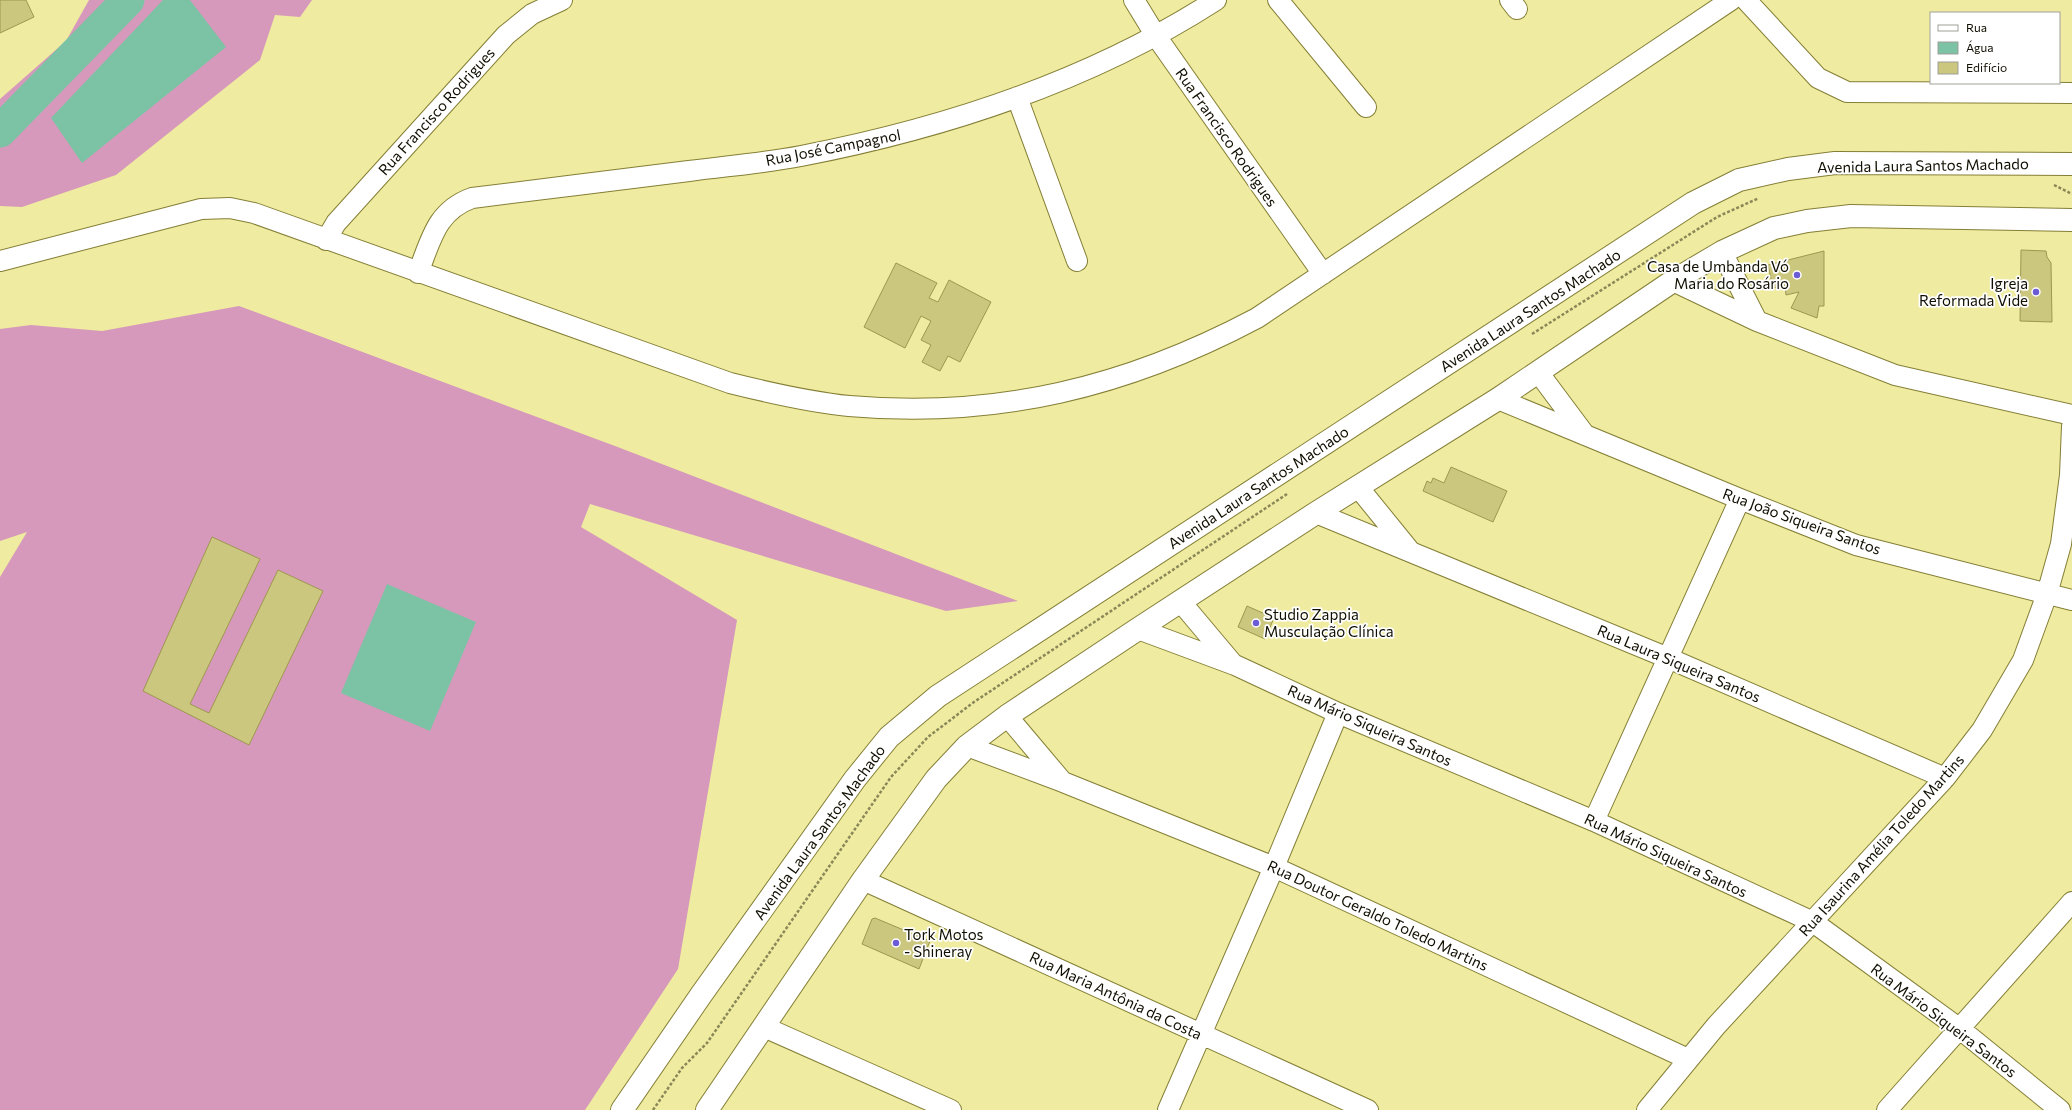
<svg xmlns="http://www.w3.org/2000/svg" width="2072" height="1110" font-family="Commissioner,sans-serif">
	<rect width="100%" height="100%" fill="#efeba0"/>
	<!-- forest -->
	<path fill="#d699bb" d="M89,0H312L300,17L275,15L260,60L116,175L22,207L0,206V99L66,41Z
		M239,306L615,446L1018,601L946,611L590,504L581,527L737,620L678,969L585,1110H0V577L27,532L0,541V329L31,325L102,331Z"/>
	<!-- water -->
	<path fill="#7cc2a4" d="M163,0H190L226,47L82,163L51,118Z
		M387,584L476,622L430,731L341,693Z"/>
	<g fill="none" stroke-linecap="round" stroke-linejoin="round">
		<!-- river -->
		<path stroke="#7cc2a4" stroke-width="33" d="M0,131L128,0"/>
	</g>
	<!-- building -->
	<path fill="#ccc77e" stroke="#9d984f" d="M0,0H26L34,17L0,33Z
		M2021,250L2046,251L2047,257L2051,263L2052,322L2020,321Z
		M1824,251V306H1819L1817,318L1791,308L1799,292L1786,295L1785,286L1773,288L1768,265Z
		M896,263L937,283L929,298L938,302L949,280L991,302L960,362L948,356L940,371L922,362L931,345L921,340L931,321L921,316L905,348L864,327Z
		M1451,467L1507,491L1493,522L1423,491L1427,481L1431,483L1433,478L1444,483Z
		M212,537L260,559L190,704L209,713L278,570L323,591L249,745L143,691Z
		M1247,606L1274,618L1265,639L1238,627Z
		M875,918L930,941L919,969L862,944L872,919Z"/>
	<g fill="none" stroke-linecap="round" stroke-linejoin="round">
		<!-- minor casing -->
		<g stroke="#847f36" stroke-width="22">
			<path id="minor" d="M1134,0L1156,36L1323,274
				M1278,0L1366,107
				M1510,0L1517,9
				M1746,0L1818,78L1847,92L2072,93
				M1017,97L1077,261
				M326,240L336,223L506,35L532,14L562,0
				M1722,252L1757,321
				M0,261L201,209L230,208L254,213L730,383C770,393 809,402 849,406C997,419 1127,387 1257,318L1731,0
				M418,273C431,240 436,211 472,198C544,189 617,180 689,171C726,166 765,163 801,156C946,128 1092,80 1216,0
				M1673,281L1757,321L1895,375L2072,415
				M1538,372L1585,435
				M1498,399L1740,499L1856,545L2072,600
				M1358,487L1410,551
				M1316,513L1668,658L1945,778
				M1180,601L1233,664
				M1138,629L1235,665L1338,713L1594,821L1813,922L1960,1029L2060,1110
				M1007,716L1061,780
				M967,746L1063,782L1274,867L1688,1059
				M1594,821L1740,499
				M863,880L1368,1110
				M764,1027L951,1110
				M1168,1110L1274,867L1338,713
				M1647,1110L1716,1026L1945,778L1982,730L2023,660L2047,594L2061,544L2070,475L2072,426
				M1887,1110L2072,902"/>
		</g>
		<!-- major casing -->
		<g stroke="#847f36" stroke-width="24">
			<path id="major" d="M622,1110L701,995L855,779L889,737L938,696L1693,203L1739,180L1788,169L1835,163L2072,164
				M707,1110L863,880L936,779L967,746L1007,716L1138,629L1316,513L1498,399L1673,281L1722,252L1774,228L1807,221L1851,216L2072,220"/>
		</g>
		<!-- path -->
		<path stroke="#8a8758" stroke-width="2.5" stroke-dasharray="3 2" stroke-linecap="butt" d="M2054,185L2072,194
			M1532,334L1717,217L1759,198
			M653,1110L682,1068L707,1043L891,777L928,737L974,702L1287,494"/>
		<!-- minor -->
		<use href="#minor" stroke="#fff" stroke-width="20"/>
		<!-- major -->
		<use href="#major" stroke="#fff" stroke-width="22"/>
	</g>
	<!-- markers -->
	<g fill="#6b5bd5" stroke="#fff" stroke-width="1.5">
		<circle cx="1797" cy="275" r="4"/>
		<circle cx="2036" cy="292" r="4"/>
		<circle cx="1256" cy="623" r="4"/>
		<circle cx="896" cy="943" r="4"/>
	</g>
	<g text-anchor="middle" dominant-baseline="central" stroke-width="3.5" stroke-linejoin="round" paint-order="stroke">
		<!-- street labels -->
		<g font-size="15" fill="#100e00" stroke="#fff">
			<text transform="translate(436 111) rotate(-48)">Rua Francisco Rodrigues</text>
			<text transform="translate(1227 137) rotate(55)">Rua Francisco Rodrigues</text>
			<text transform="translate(833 147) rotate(-11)">Rua José Campagnol</text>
			<text transform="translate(1923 165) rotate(-1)">Avenida Laura Santos Machado</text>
			<text transform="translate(1530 310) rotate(-33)">Avenida Laura Santos Machado</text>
			<text transform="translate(1258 487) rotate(-33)">Avenida Laura Santos Machado</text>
			<text transform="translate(1802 521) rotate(20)">Rua João Siqueira Santos</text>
			<text transform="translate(1679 663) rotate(23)">Rua Laura Siqueira Santos</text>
			<text transform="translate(1370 725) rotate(24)">Rua Mário Siqueira Santos</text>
			<text transform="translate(819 832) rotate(-54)">Avenida Laura Santos Machado</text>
			<text transform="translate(1881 845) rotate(-48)">Rua Isaurina Amélia Toledo Martins</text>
			<text transform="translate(1666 855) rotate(25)">Rua Mário Siqueira Santos</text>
			<text transform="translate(1378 915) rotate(25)">Rua Doutor Geraldo Toledo Martins</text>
			<text transform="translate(1116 995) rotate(25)">Rua Maria Antônia da Costa</text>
			<text transform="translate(1944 1020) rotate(37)">Rua Mário Siqueira Santos</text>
		</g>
		<!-- poi labels -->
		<g font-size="15" fill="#100e00" stroke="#fff" text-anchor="end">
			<text x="1789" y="266">Casa de Umbanda Vó<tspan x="1789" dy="17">Maria do Rosário</tspan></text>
			<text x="2028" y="283">Igreja<tspan x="2028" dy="17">Reformada Vide</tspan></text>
			<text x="1264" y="614" text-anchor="start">Studio Zappia<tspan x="1264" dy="17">Musculação Clínica</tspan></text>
			<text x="904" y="934" text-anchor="start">Tork Motos<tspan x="904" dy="17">- Shineray</tspan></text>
		</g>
	</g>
	<!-- legend -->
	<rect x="1930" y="12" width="130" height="72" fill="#ffffff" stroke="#9f9f99"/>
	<rect x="1938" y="25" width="20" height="6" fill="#ffffff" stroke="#9f9f99"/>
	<text x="1966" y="32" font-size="12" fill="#100e00">Rua</text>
	<rect x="1938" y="42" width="20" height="12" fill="#7cc2a4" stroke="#9f9f99"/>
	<text x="1966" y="52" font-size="12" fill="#100e00">Água</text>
	<rect x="1938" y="62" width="20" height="12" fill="#ccc77e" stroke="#9f9f99"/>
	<text x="1966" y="72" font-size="12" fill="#100e00">Edifício</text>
</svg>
